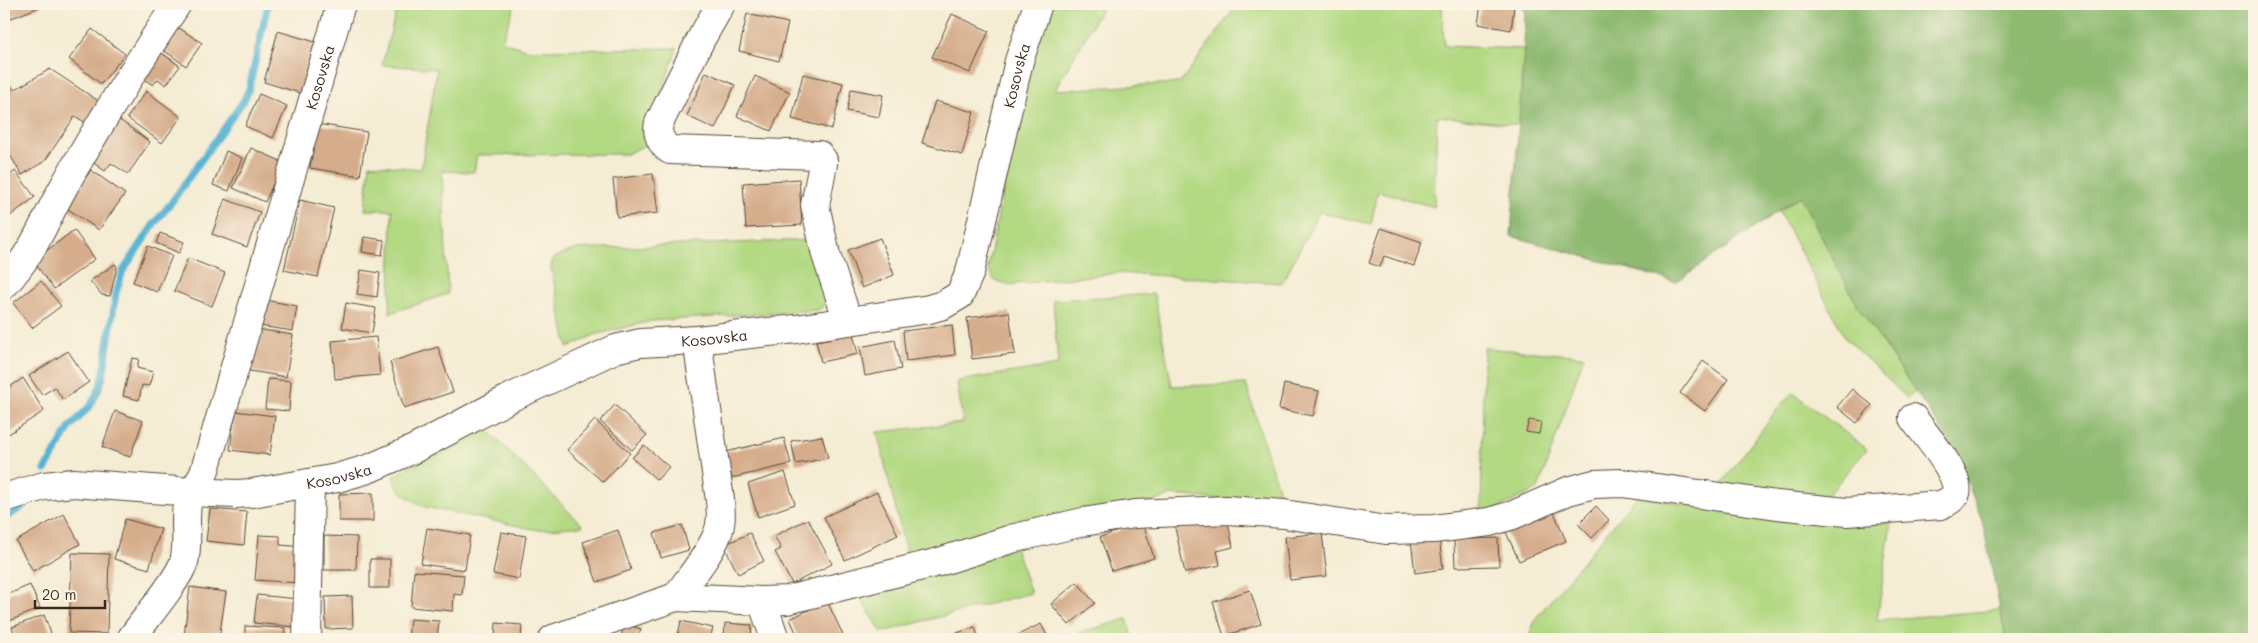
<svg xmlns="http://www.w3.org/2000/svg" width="2258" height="643" font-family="Mali,sans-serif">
	<rect width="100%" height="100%" fill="#fcf5e5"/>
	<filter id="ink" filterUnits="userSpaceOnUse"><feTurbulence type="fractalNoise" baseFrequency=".02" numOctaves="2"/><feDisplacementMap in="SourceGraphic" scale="10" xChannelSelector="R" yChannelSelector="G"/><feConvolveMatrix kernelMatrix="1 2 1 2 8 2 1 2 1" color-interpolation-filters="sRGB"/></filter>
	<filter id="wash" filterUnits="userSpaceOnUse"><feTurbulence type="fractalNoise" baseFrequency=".0096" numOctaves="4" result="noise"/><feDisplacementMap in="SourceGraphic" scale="20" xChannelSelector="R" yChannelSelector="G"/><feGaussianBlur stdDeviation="1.12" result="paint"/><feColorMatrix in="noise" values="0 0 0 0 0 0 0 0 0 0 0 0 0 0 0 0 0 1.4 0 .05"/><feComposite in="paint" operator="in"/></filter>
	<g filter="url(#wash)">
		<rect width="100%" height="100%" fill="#f4ecd3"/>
		<!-- green -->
		<path fill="#b3d983" stroke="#778250" d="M398,4H515L502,41L527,50L677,48L660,98L644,134L647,144L627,154L477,155L474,172L442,171L448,294L390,313L392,210H365L370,164L421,169L437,69L382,65Z
			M1050,4H1104L1055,90L1180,83L1238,4H1442L1444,46L1524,49L1519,125L1437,116L1434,207L1378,191L1371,224L1319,212L1282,283L1118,273L1007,285L994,280L988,268L1021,93Z
			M1800,196L1859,308L1916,392L1907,398L1846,339L1779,211Z
			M811,240L829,301L819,310L651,321L594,335L568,348L551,268L553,258L576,249Z
			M1154,294L1172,386L1246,384L1283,505L1171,495L1163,499L908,560L877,432L963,423L957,381L1058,365L1053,300Z
			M1484,348L1584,356L1538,489L1481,516Z
			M1793,393L1867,449L1826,497L1720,486L1780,405Z
			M483,425L583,526L538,530L425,507L403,494L395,484L394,476Z
			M1637,496L1778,520L1891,523L1877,620L2000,610L2006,639H1527L1537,617Z
			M1015,547L1031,593L882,632L857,594Z
			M1127,619L1133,639H1061V638Z"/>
		<!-- forest -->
		<path fill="#8eb971" stroke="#647248" d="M1522,4H2254V639H2006L1982,520L1954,448L1859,308L1800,196L1676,282L1511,236L1524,49L1525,14Z"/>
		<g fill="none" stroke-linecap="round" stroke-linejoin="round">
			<!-- stream -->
			<path stroke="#55b2d3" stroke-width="7" d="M45,470L70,427L91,405L98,391L103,377L116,293L123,271L154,224L171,203L244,100L249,89L268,4
				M4,519L22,507"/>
		</g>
		<g id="blocks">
			<!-- building -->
			<path fill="#d5ad8c" d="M4,4H41L42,6L4,21Z
				M1481,4L1514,7L1511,30L1478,24Z
				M747,14L788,23L779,61L739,51Z
				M952,14L989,31L970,73L932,57Z
				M173,24L202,43L186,66L158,46Z
				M92,29L125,54L101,84L69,59Z
				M278,31L315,42L300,93L264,82Z
				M159,51L180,66L166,85L158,79L153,85L141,77Z
				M50,69L100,102L86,123L75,116L45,161L22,175L4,145V86L9,82L14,90Z
				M706,72L735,85L715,129L687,116Z
				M803,74L843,83L832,129L792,119Z
				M755,76L790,92L771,131L737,116Z
				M851,89L883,95L879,117L847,111Z
				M146,91L181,117L162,143L127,118Z
				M259,94L287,106L273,138L245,126Z
				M935,101L974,112L962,155L922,143Z
				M117,118L150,142L128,174L111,163L105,171L88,159Z
				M317,124L367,132L360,176L310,168Z
				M251,148L283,162L265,202L233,188Z
				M226,151L242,158L229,191L213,185Z
				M91,170L125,194L99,230L65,207Z
				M15,171L35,197L10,216L4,208V180Z
				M653,174L658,213L617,217L613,179Z
				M799,179L802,225L746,228L743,183Z
				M225,199L260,212L247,247L212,234Z
				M300,200L334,208L318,277L284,270Z
				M1381,228L1422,242L1414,266L1384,256L1380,267L1369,263Z
				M74,230L95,259L54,289L33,261Z
				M160,233L184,242L179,253L156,243Z
				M364,237L384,240L382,255L362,252Z
				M880,238L894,275L862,288L848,250Z
				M148,246L172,256L157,292L133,282Z
				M188,258L225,273L212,306L174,291Z
				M115,264L117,267L110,296L102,295L90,281Z
				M361,270L380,273L377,297L357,294Z
				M41,281L61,306L32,328L13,303Z
				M265,300L297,306L293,331L260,326Z
				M346,303L376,308L372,333L342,328Z
				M1009,312L1015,354L972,359L967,318Z
				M952,325L955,355L906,361L903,331Z
				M251,328L293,335L286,377L244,370Z
				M853,334L858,354L821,362L816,341Z
				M376,337L380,375L335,379L332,341Z
				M895,340L901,369L865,376L860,347Z
				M438,347L453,392L404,408L390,362Z
				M68,351L89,382L63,400L55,387L42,395L29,376Z
				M132,358L139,359L137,368L153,372L149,386L142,385L139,400L123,396Z
				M1703,361L1728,379L1705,411L1680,393Z
				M23,378L44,411L4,437V391Z
				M268,379L291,381L289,411L265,409Z
				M1284,384L1319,391L1313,416L1279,409Z
				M1852,389L1872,405L1857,423L1837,407Z
				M615,405L647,435L632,450L600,421Z
				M115,411L143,421L130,457L102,447Z
				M235,411L275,416L270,455L230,450Z
				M595,420L630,453L603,482L567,450Z
				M1529,420L1541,422L1539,434L1526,432Z
				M822,436L828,458L796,464L791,441Z
				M784,438L791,464L732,478L726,452Z
				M644,445L669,467L657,480L632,458Z
				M785,472L795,504L758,517L748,484Z
				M877,492L898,535L845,560L824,517Z
				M373,493V521H339V494Z
				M1596,506L1609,520L1592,538L1578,524Z
				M210,509L247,512L244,545L206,541Z
				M1553,510L1566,541L1519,561L1505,530Z
				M64,514L80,544L33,571L16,541Z
				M1227,518L1233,547L1217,551L1220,565L1185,573L1174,523Z
				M125,519L161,529L149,569L114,559Z
				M808,519L832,564L792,584L775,552L781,549L774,536Z
				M1143,523L1154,558L1112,571L1100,537Z
				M682,525L689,550L661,558L654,533Z
				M427,528L470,535L465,570L421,564Z
				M618,530L631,570L597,582L583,542Z
				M501,532L526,536L519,579L493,574Z
				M750,533L764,561L738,574L724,545Z
				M1322,533L1327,576L1290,580L1285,537Z
				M259,535L280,536V545L303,547L300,583L255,580Z
				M324,536L357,537L356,570H324Z
				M1439,536L1443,569L1415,573L1411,540Z
				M1498,538L1499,566L1455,567L1454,540Z
				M72,553L109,554L107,634L69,633Z
				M370,559H390V588H370Z
				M414,571L464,575L462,595L454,594L453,611L411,607Z
				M1077,582L1095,603L1069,625L1051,604Z
				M30,585L40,608L7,622L4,614V596Z
				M190,587L226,592L219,639L184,636Z
				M1250,590L1261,624L1224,636L1213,602Z
				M257,595L298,599L295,627L254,623Z
				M352,596L353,628L326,629L325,597Z
				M827,601L845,639H799L790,619Z
				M44,615L53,639H16L12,627Z
				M410,619L439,621L437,639H408Z
				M681,621L713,628L710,639H677Z
				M496,623L522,625L521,639H495Z
				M725,623L752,625L751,639H724Z
				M625,624L641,629L637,639H620Z
				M1041,624L1049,639H1009Z
				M245,626L285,628L284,639H245Z
				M975,627L979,639H939Z"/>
		</g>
	</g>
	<g filter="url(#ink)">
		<use href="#blocks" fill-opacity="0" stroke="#574739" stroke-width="1"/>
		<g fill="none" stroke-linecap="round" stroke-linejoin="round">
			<!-- minor casing -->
			<g stroke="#574739" stroke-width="30">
				<g id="minor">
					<path d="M721,4L701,39L659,123C656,133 661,144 670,150L819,155L823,160V164L815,205L826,255L848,321"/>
					<path d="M4,285C34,252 42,226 63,188C98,125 137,64 177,4"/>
					<path id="s1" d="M4,498L44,486L74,483L191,492L236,494L252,493L337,478L368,469L414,449L512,397L615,349L640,343L697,340L796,329L929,309L943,305L960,295L970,272L1019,61L1038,4"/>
					<path d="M676,597C690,577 708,557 717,535C722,524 721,512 720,500L697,340"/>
					<path d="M762,601L775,639"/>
					<path id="s2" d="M131,639C144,620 177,582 184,562C189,543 184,523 187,504C189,492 200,484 204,473L341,4"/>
					<path d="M307,639L310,483"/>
					<path d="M553,639L676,597L762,601L787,600L939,562L1011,539L1083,522L1135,514L1227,510L1284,514L1386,530L1434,529L1489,522L1513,515L1568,491L1594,484L1622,483L1777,505L1847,512L1941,505C1947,502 1954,499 1956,493C1962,476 1923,432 1913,418"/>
				</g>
			</g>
			<!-- minor -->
			<use href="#minor" stroke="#fff" stroke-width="28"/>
		</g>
	</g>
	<g text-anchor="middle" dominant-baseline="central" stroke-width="4" stroke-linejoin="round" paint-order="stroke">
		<!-- street labels -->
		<g font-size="15" fill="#3b2a1e" stroke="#fcf5e5">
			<text stroke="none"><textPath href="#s1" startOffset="1222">Kosovska</textPath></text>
			<text stroke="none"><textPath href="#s2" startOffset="600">Kosovska</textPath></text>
			<text stroke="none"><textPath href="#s1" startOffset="744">Kosovska</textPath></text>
			<text stroke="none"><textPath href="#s1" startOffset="339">Kosovska</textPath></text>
		</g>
	</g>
	<!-- margin -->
	<rect width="2258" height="643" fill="none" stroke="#fcf5e5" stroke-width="20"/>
	<!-- scale -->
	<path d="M35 600v8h70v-8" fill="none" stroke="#3b2a1e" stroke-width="2.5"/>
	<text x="42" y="600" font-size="15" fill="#3b2a1e" stroke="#fcf5e5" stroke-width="4" paint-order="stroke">20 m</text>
</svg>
